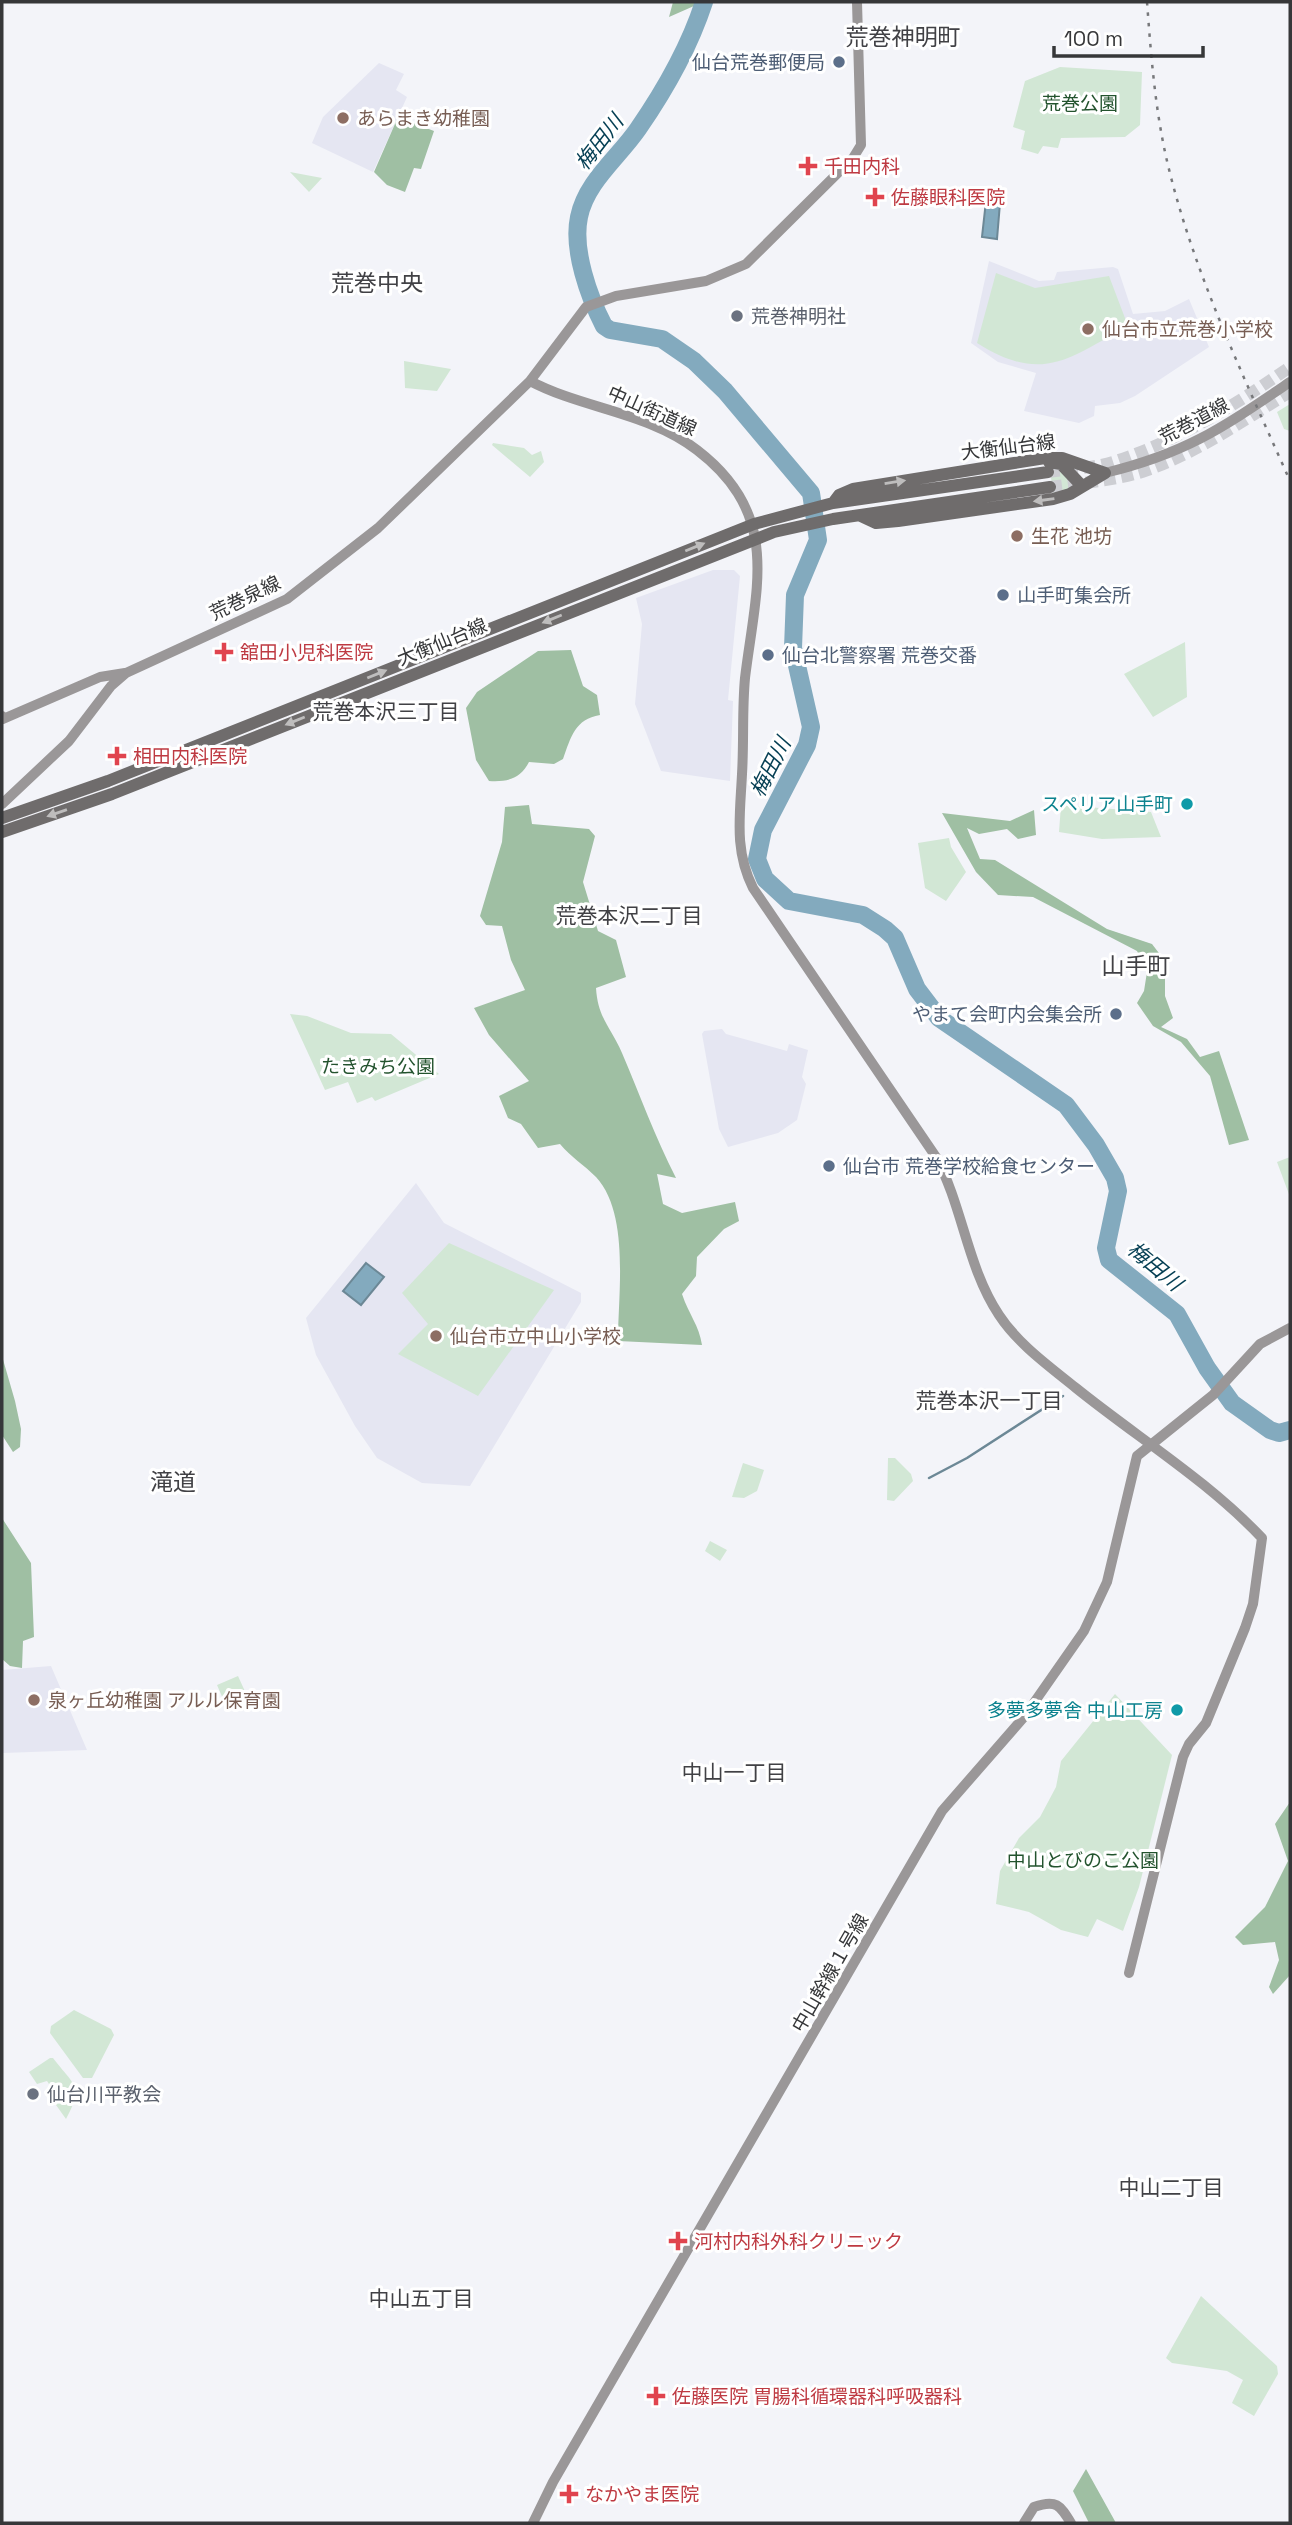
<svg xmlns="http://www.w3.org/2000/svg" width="1292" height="2525" font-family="'Space Grotesk','Noto Sans JP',sans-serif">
	<rect width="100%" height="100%" fill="#f3f4f9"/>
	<!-- built -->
	<path fill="#e5e6f2" d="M379,63L404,74L396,90L407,97L373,172L312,143L323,117Z
		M989,261L1039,281L1054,280L1057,272L1113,267L1118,269L1133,314L1165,311L1189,299L1209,347L1135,396L1120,403L1095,406L1094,416L1079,423L1024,411L1036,373L998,362L971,343Z
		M713,570H734L740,576L728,700L733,701L730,781L661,771L635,704L642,624L636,598Z
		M722,1029L726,1034L787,1051L789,1044L808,1050L802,1077L806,1084L797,1120L778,1133L728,1147L719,1129L702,1034L704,1031Z
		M416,1183L444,1223L581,1293V1302L470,1486L422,1483L377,1458L355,1426L316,1355L306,1318Z
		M51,1666L87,1750L3,1753L2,1670Z"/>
	<!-- green -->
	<path fill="#d2e7d5" d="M1060,67L1142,72L1140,125L1125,137L1061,138L1058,148L1043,146L1038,154L1021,149L1025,131L1013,127L1025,81Z
		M290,172L322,178L309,192Z
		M996,273L1035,288L1109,276L1128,326C1068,359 1042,384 977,343Z
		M404,361L451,369L437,391L405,388Z
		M1290,404V431L1284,429L1277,412Z
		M493,443L524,448L532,455L541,451L544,462L530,477L492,445Z
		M1049,466H1056L1072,481L1067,491L1054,496Z
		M1185,642L1187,697L1153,717L1124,674Z
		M1061,805L1151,812L1161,837L1102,839L1059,832Z
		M949,838L951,847L966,872L946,901L925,888L918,843Z
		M290,1014L307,1016L351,1033L391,1034L439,1074L375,1101L372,1097L357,1103L348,1082L325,1090Z
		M1290,1157V1197L1277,1162Z
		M449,1243L554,1290L478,1396L398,1354L428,1324L402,1293Z
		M888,1458H895L911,1474L913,1481L894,1501L887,1500Z
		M743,1463L764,1470L757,1491L744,1498L732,1497Z
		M710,1541L727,1550L720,1561L705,1551Z
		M238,1676L248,1698L227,1708L217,1685Z
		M1115,1694L1172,1755L1139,1887L1123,1931L1097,1919L1088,1937L1061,1930L1029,1912L996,1904L1000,1871L1019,1838L1040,1817L1056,1787L1061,1761Z
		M74,2010L111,2029L114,2035L92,2078H83L50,2033L51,2026Z
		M50,2058H53C75,2087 84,2085 66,2119L46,2091L51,2087L47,2081L37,2084L29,2072Z
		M1201,2296L1277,2366L1278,2374L1254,2416L1232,2403L1243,2380L1227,2371L1172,2363L1166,2358Z"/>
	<!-- forest -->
	<path fill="#9fbfa3" d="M673,2H695L694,6L669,17Z
		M398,117L434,131L421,169L414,168L405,192L387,185L374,172Z
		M571,650L583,686L597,695L600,715C575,719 571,737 563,759L554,764L529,762C520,779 508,782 489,781L476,760L466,708L477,692L538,651Z
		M529,805L532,824L589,829L595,836L583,882L598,931L616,940L626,977L596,988C598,1019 611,1027 622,1053C640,1095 655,1137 676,1178L657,1174L663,1204L682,1213L735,1202L739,1221L724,1229L697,1257L696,1276L682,1294C689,1315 699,1325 702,1345L618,1341C618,1293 630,1214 596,1177C584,1165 571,1157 560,1144L538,1148L521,1124L508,1118L499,1096L529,1081L489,1035L474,1008L525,990L511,960L502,926L486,925L480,916L502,842L505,807Z
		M1034,810L1036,835L1018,839L1007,829L979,834L967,828L980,859L995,860L1107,929L1152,944L1165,961V996L1173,1018L1161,1027L1187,1039L1200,1057L1219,1051L1249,1140L1229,1145L1210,1076L1181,1042L1153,1026L1137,1003L1144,991L1147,972L1137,951L1033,897L998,895L976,872L942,813L1010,821Z
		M2,1356L15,1401L21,1429L20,1447L13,1452L2,1435Z
		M2,1518L31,1563L34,1637L23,1641L22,1668L10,1666L2,1659Z
		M1290,1802V1975L1273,1994L1269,1987L1279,1960L1275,1942L1243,1945L1235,1937L1265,1907L1288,1861L1275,1824Z
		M1086,2469L1116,2523H1089L1073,2491Z"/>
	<!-- water -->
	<path fill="#83aabe" stroke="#6c8896" stroke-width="2" d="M986,201L1000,203L997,239L982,237Z
		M366,1263L384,1277L361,1305L343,1291Z"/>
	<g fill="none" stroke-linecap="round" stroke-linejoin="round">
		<!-- stream -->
		<path stroke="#6c8896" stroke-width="2.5" d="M929,1478L967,1458L1063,1396"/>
		<!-- river -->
		<path stroke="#83aabe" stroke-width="18" d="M704,2C689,48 665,90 638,129C618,158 586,182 579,217C572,250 589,297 604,326L610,330L662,339L694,361L725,391L811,493L818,540L795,595L793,648L811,727L807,745L763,830L757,859L765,879L789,901L863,915L885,929L895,938L917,989L939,1018L1066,1105L1096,1145L1115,1178L1118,1191L1106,1248L1109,1260L1177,1314L1207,1368L1232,1403L1270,1430L1279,1433L1290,1430"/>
		<!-- secondary-tunnel -->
		<path stroke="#cdced3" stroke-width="12" stroke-dasharray="12 6" stroke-linecap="butt" d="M1048,472C1069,469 1093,468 1113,462C1178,441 1235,405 1290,367
			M1050,487C1081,483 1112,481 1142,472C1196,454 1242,421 1290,392"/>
		<!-- tertiary -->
		<path stroke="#9a9798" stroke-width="10" d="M530,381C583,409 648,412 697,450C782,515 756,587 745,678C742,710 744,742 742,774C740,816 734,850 753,888L936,1157C963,1207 967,1267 999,1315C1018,1344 1049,1366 1076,1388C1138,1438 1207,1480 1262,1538L1253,1604L1245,1628L1206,1723L1189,1744L1183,1757L1129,1973
			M1105,473C1187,453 1222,428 1290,382
			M2,716L3,719L100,677L125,673
			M2,804L69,741L111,686L126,673L287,599L378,528L530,381L586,307L616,296L706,281L746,264L853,158L861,145L857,2
			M533,2523L553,2482L942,1811L1024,1717L1084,1631L1107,1582L1137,1456L1213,1395L1260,1344L1290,1328
			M1024,2523L1034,2507C1056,2499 1060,2505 1071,2523"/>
		<!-- secondary -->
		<path stroke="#6f6c6c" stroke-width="12" d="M1049,462L1061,464L1081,485
			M833,503L839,495L853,489L1045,458H1062L1105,473
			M861,516L876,523L898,521L1053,499L1070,494L1105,473
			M2,818L108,781L754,524L833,503L1048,472
			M2,832L112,794L774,532L833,519L1050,487"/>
		<!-- rail -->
		<path stroke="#77787b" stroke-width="2.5" stroke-dasharray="3.5 7" stroke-linecap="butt" d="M1147,2C1151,55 1155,109 1167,161C1193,272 1244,377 1290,481"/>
	</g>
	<!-- one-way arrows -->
	<defs><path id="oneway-solid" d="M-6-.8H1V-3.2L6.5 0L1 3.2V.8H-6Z" transform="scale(1.75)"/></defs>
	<g fill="#bebdbd">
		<use href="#oneway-solid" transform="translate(895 482) rotate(-9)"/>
		<use href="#oneway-solid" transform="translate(1044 500) rotate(172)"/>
		<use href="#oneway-solid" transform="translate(695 547) rotate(-22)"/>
		<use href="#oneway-solid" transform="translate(552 619) rotate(158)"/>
		<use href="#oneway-solid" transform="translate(377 674) rotate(-22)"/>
		<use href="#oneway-solid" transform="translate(295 721) rotate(158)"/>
		<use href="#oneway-solid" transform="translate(57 813) rotate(161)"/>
	</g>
	<!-- markers -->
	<g fill="#5c6f8a" stroke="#fff" stroke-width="2.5">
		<circle cx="839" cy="62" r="7"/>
		<circle cx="1003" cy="595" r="7"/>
		<circle cx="768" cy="655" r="7"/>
		<circle cx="1116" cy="1014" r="7"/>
		<circle cx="829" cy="1166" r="7"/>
	</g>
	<g fill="#8d6e63" stroke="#fff" stroke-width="2.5">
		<circle cx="343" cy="118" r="7"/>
		<circle cx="1088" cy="329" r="7"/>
		<circle cx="1017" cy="536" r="7"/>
		<circle cx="436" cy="1336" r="7"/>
		<circle cx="34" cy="1700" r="7"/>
	</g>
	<g fill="#e0444e" stroke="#fff" stroke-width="2.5">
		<path d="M804.5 155.5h7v7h7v7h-7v7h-7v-7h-7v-7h7z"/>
		<path d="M871.5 186.5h7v7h7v7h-7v7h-7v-7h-7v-7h7z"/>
		<path d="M220.5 641.5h7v7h7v7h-7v7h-7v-7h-7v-7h7z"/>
		<path d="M113.5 745.5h7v7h7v7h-7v7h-7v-7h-7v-7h7z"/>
		<path d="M674.5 2230.5h7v7h7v7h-7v7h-7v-7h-7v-7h7z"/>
		<path d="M652.5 2385.5h7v7h7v7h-7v7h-7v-7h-7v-7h7z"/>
		<path d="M565.5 2483.5h7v7h7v7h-7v7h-7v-7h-7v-7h7z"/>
	</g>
	<g fill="#6b7280" stroke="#fff" stroke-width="2.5">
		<circle cx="737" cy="316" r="7"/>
		<circle cx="33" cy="2094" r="7"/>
	</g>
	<g fill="#0f9aa8" stroke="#fff" stroke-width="2.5">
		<circle cx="1187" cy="804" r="7"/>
		<circle cx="1177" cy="1710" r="7"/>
	</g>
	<g text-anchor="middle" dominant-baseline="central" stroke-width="6" stroke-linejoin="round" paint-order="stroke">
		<!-- service labels -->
		<g font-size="19" fill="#4e5e75" stroke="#fff" text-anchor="start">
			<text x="825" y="62" text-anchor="end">仙台荒巻郵便局</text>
			<text x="1017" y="595">山手町集会所</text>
			<text x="782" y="655">仙台北警察署 荒巻交番</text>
			<text x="1102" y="1014" text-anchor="end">やまて会町内会集会所</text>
			<text x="843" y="1166">仙台市 荒巻学校給食センター</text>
		</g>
		<!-- park labels -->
		<g font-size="19" fill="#23532e" stroke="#fff">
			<text x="1080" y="103">荒巻公園</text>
			<text x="378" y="1066">たきみち公園</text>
			<text x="1083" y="1860">中山とびのこ公園</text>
		</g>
		<!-- education labels -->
		<g font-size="19" fill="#785e54" stroke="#fff" text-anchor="start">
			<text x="357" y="118">あらまき幼稚園</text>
			<text x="1102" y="329">仙台市立荒巻小学校</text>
			<text x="1031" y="536">生花 池坊</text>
			<text x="450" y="1336">仙台市立中山小学校</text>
			<text x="48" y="1700">泉ヶ丘幼稚園 アルル保育園</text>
		</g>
		<!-- health labels -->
		<g font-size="19" fill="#be3a42" stroke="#fff" text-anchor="start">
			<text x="824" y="166">千田内科</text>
			<text x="891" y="197">佐藤眼科医院</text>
			<text x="240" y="652">舘田小児科医院</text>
			<text x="133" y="756">相田内科医院</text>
			<text x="694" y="2241">河村内科外科クリニック</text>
			<text x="672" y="2396">佐藤医院 胃腸科循環器科呼吸器科</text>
			<text x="585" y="2494">なかやま医院</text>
		</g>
		<!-- worship labels -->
		<g font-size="19" fill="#5b616d" stroke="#fff" text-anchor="start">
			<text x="751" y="316">荒巻神明社</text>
			<text x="47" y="2094">仙台川平教会</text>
		</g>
		<!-- street labels -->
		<g font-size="19" fill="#363739" stroke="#fff">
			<text transform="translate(652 411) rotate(24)">中山街道線</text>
			<text transform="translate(1194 421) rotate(-28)">荒巻道線</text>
			<text transform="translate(1008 447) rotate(-7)">大衡仙台線</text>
			<text transform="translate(245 598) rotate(-26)">荒巻泉線</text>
			<text transform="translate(442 642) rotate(-22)">大衡仙台線</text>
			<text transform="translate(830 1973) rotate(-60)">中山幹線１号線</text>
		</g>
		<!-- culture labels -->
		<g font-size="19" fill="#0d838f" stroke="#fff" text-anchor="end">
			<text x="1173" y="804">スペリア山手町</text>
			<text x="1163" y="1710">多夢多夢舎 中山工房</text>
		</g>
		<!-- water labels -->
		<g font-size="21" font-style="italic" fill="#043e53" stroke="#fff">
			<text transform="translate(599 142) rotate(-52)">梅田川</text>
			<text transform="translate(770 767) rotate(-63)">梅田川</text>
			<text transform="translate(1155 1266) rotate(40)">梅田川</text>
		</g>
		<!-- neighbourhood labels -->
		<g font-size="21" fill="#414145" stroke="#fff">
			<text x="386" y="711">荒巻本沢三丁目</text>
			<text x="629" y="915">荒巻本沢二丁目</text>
			<text x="989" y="1400">荒巻本沢一丁目</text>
			<text x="734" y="1772">中山一丁目</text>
			<text x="1171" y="2187">中山二丁目</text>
			<text x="421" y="2298">中山五丁目</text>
		</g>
		<!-- quarter labels -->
		<g font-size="23" fill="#414145" stroke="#fff">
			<text x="903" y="37">荒巻神明町</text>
			<text x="377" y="283">荒巻中央</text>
			<text x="1136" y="966">山手町</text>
			<text x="173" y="1482">滝道</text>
		</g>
	</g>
	<!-- border -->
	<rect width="1292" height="2525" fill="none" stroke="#363739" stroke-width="7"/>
	<!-- scale -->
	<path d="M1054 46v10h149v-10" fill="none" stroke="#363739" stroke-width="3.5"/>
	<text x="1064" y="46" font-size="21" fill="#363739" stroke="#ffffff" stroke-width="5" paint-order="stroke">100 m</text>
</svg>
